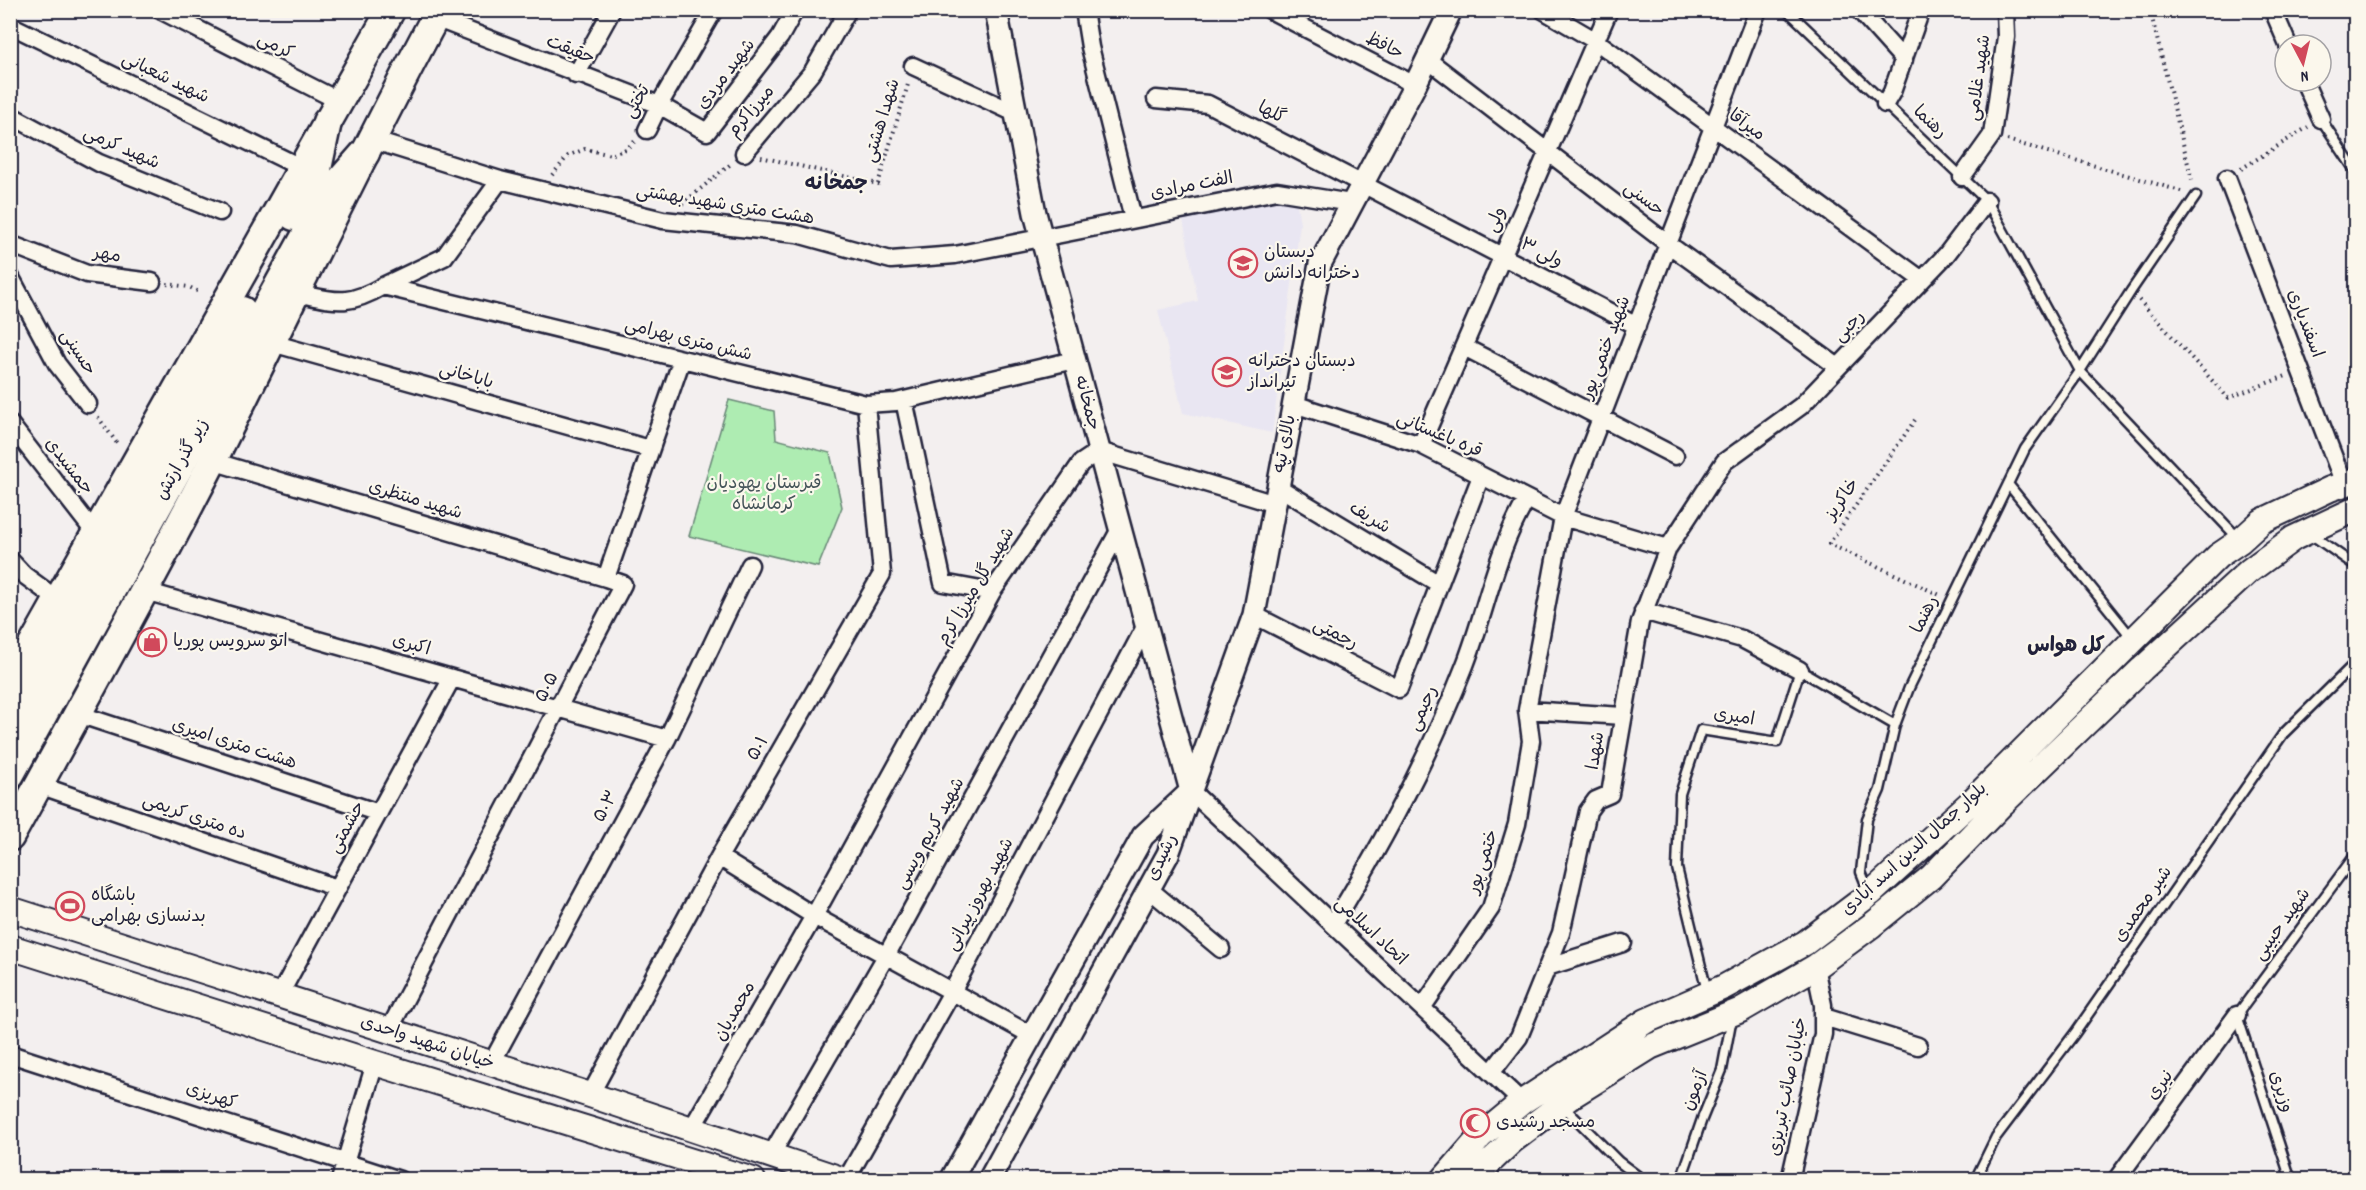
<svg xmlns="http://www.w3.org/2000/svg" width="2366" height="1190" font-family="Dekko,'Playpen Sans Arabic',sans-serif">
	<rect width="100%" height="100%" fill="#f3efef"/>
	<filter id="ink" filterUnits="userSpaceOnUse"><feTurbulence type="fractalNoise" baseFrequency=".0167" numOctaves="2"/><feDisplacementMap in="SourceGraphic" scale="12" xChannelSelector="R" yChannelSelector="G"/><feConvolveMatrix kernelMatrix="1 2 1 2 8 2 1 2 1" color-interpolation-filters="sRGB"/></filter>
	<g filter="url(#ink)">
		<!-- built -->
		<path fill="#e9e6f2" d="M1296,198L1300,224L1272,433L1183,413L1158,310L1198,301L1182,214Z"/>
		<!-- green -->
		<path fill="#aeecb2" stroke="#688776" stroke-width="1.5" d="M729,400L774,411L776,439L830,453L842,507L818,567L689,536Z"/>
		<g fill="none" stroke-linecap="round" stroke-linejoin="round">
			<!-- service casing -->
			<g stroke="#22223b" stroke-width="13">
				<path id="service" d="M1787,10L1987,201L2080,371L2025,449L1909,688L1895,725L1880,790L1867,819L1861,872L1869,892
					M2321,119L2356,172
					M2196,196L2131,291L2080,371L2238,538
					M2008,484L2132,638
					M2309,533L2356,566
					M1707,991L1677,868L1680,794L1701,730L1777,742L1800,670L1895,725
					M1562,1105L1619,1162L1643,1180
					M1681,1180L1702,1119L1722,1070L1732,1017
					M1975,1180L1996,1137L2075,1033L2283,734L2356,662
					M2291,1180L2237,1015L2356,854"/>
			</g>
			<!-- minor casing -->
			<g stroke="#22223b" stroke-width="21">
				<path id="minor" d="M160,10L339,101
					M1084,10L1090,47L1133,218
					M1270,10L1415,85
					M1543,10L1596,41L1922,280
					M1859,10L1904,60
					M2273,10L2288,45
					M435,18L659,105L707,132L780,37L795,10
					M10,25L302,168
					M1428,60L1668,244L1838,367
					M913,66L1015,113
					M576,75L612,10
					M2304,81L2321,119
					M1156,99L1208,104L1637,326
					M1885,104L1892,92L1921,10
					M10,115L99,163L220,212
					M647,130L659,105L714,10
					M372,140L500,180L663,220L797,234L891,260L955,255L1277,191L1351,203
					M744,153L813,71L848,10
					M1962,177L1992,135L2006,37L2005,10
					M2227,178L2344,484
					M10,244L87,274L152,282
					M10,276L57,364L88,404
					M383,286L444,257L500,180
					M296,293C335,301 347,307 383,286L866,404L896,402L1074,360
					M272,343L650,449
					M1464,347L1675,456
					M904,400L943,583L992,592
					M1294,404L1421,445L1563,517L1668,548
					M10,424L95,533
					M1421,445L1609,10
					M212,461L606,578
					M1278,487L1439,584
					M10,560L24,575L58,600
					M145,591L667,739
					M1643,611L1742,639L1800,670
					M1254,615L1399,689L1481,476
					M1527,710L1623,716
					M78,714L379,813
					M39,785L337,888
					M1191,791L1522,1102
					M719,857L814,916L1031,1035
					M1149,889L1221,949
					M1333,924C1384,841 1430,755 1465,665C1487,608 1495,553 1527,499
					M1547,967L1623,943
					M279,996L452,678
					M1422,1008L1491,908L1517,824L1531,741L1527,710L1563,517L1758,10
					M1824,1017L1918,1046
					M388,1032L623,584L606,578L682,359
					M10,1054L400,1180
					M491,1064L667,739L750,565
					M1491,1073L1519,1037L1561,933L1588,811L1596,800L1610,794L1640,622L1668,548L1724,462L1801,406L1946,255L1987,201
					M590,1095L719,857L882,574L866,404
					M692,1128L814,916L992,592L1081,463L1099,451L1275,504
					M771,1155L886,956L1120,529
					M340,1180L375,1063
					M846,1180L952,992L1146,625
					M1790,1180L1823,1034V1005L1815,967
					M2116,1180L2237,1015"/>
			</g>
			<!-- tertiary casing -->
			<g stroke="#22223b" stroke-width="26">
				<path id="tertiary" d="M996,10L1035,213L1191,791
					M951,1180L1143,836L1188,794
					M989,1180L1168,854L1254,615L1320,264L1415,85L1451,10"/>
			</g>
			<!-- secondary casing -->
			<g stroke="#22223b" stroke-width="28">
				<path id="secondary" d="M10,909L590,1095L844,1180
					M10,947L375,1063L753,1180
					M1443,1180L1481,1136L1522,1102L1646,1021L1724,987L1805,943L1870,894L1970,803L2218,556L2240,541L2262,521L2330,489L2356,480
					M1471,1180L1512,1141L1573,1095L1650,1047L1741,1010L1815,967L1872,925L1931,877L2003,803L2142,669L2249,571L2294,538L2356,509"/>
			</g>
			<!-- primary casing -->
			<g stroke="#22223b" stroke-width="32">
				<path id="primary" d="M10,685L391,10
					M10,837C79,711 149,586 214,458C289,309 360,157 439,10"/>
			</g>
			<!-- trunk casing -->
			<g stroke="#22223b" stroke-width="33">
				<path id="trunk" d="M294,216L315,178L327,122
					M10,732L242,311
					M10,774L329,194L365,153"/>
			</g>
			<!-- path -->
			<path stroke="#22223b" stroke-width="4" stroke-dasharray="1.5 4.5" stroke-linecap="butt" d="M2150,10L2193,184
				M2007,140L2184,192
				M761,157L878,184L909,81
				M2241,169L2308,127
				M552,175L568,156L585,149L611,155L626,149L635,141
				M682,204L732,163
				M167,284L189,287L201,293
				M2139,300L2228,398L2286,376
				M98,417L119,446
				M1915,420L1829,544L1940,595"/>
			<!-- service -->
			<use href="#service" stroke="#fbf7ec" stroke-width="8"/>
			<!-- minor -->
			<use href="#minor" stroke="#fbf7ec" stroke-width="16"/>
			<!-- tertiary -->
			<use href="#tertiary" stroke="#fbf7ec" stroke-width="21"/>
			<!-- secondary -->
			<use href="#secondary" stroke="#fbf7ec" stroke-width="24"/>
			<!-- primary -->
			<use href="#primary" stroke="#fbf7ec" stroke-width="27"/>
			<!-- trunk -->
			<use href="#trunk" stroke="#fbf7ec" stroke-width="28"/>
		</g>
	</g>
	<!-- icons -->
	<defs>
		<g id="school-ring" transform="scale(1.5)"><circle r="9.5" fill="#fbf7ec" stroke="#d1495b" stroke-width="1.5"/><path d="M0-5L7-2L0 1L-7-2ZM-4 1L0 2.5L4 1V4Q0 6-4 4Z" fill="#d1495b"/></g>
		<g id="shop-ring" transform="scale(1.5)"><circle r="9.5" fill="#fbf7ec" stroke="#d1495b" stroke-width="1.5"/><path d="M-5-2.5h2.3a2.7 3.5 0 0 1 5.4 0H5L5.5 6h-11ZM-1.5-2.5h3a1.5 2.3 0 0 0-3 0Z" fill="#d1495b"/></g>
		<g id="stadium-ring" transform="scale(1.5)"><circle r="9.5" fill="#fbf7ec" stroke="#d1495b" stroke-width="1.5"/><path d="M0-5a6.5 5 0 1 0 0 10a6.5 5 0 1 0 0-10ZM-3.5-1.8h7v3.6h-7Z" fill="#d1495b"/></g>
		<g id="mosque-ring" transform="scale(1.5)"><circle r="9.5" fill="#fbf7ec" stroke="#d1495b" stroke-width="1.5"/><path d="M3.5-4.9A6 6 0 1 0 3.5 4.9A5 5 0 1 1 3.5-4.9Z" fill="#d1495b"/></g>
	</defs>
	<g fill-rule="evenodd">
		<use href="#school-ring" x="1243" y="263"/>
		<use href="#school-ring" x="1227" y="372"/>
		<use href="#shop-ring" x="152" y="642"/>
		<use href="#stadium-ring" x="70" y="906"/>
		<use href="#mosque-ring" x="1475" y="1123"/>
	</g>
	<g text-anchor="middle" dominant-baseline="central" stroke-width="4.5" stroke-linejoin="round" paint-order="stroke">
		<!-- street labels -->
		<g font-size="18" fill="#22223b" stroke="#fbf7ec">
			<text transform="translate(275 47) rotate(27)">کرمی</text>
			<text transform="translate(1384 47) rotate(27)">حافظ</text>
			<text transform="translate(570 51) rotate(22)">حقیقت</text>
			<text transform="translate(727 75) rotate(-52)">شهید مردی</text>
			<text transform="translate(1980 78) rotate(-82)">شهید غلامی</text>
			<text transform="translate(165 79) rotate(26)">شهید شعبانی</text>
			<text transform="translate(638 102) rotate(-60)">تختی</text>
			<text transform="translate(752 112) rotate(-49)">میرزاکرم</text>
			<text transform="translate(1271 114) rotate(27)">گلها</text>
			<text transform="translate(883 121) rotate(-73)">شهدا هشتی</text>
			<text transform="translate(1929 123) rotate(44)">رهنما</text>
			<text transform="translate(1746 126) rotate(36)">میرآقا</text>
			<text transform="translate(121 149) rotate(24)">شهید کرمی</text>
			<text transform="translate(1192 187) rotate(-11)">الفت مرادی</text>
			<text transform="translate(1643 200) rotate(37)">حسنی</text>
			<text transform="translate(725 206) rotate(9)">هشت متری شهید بهشتی</text>
			<text transform="translate(1497 220) rotate(-67)">ولی</text>
			<text transform="translate(1541 254) rotate(27)">ولی ۳</text>
			<text transform="translate(107 256) rotate(9)">مهر</text>
			<text transform="translate(2304 324) rotate(69)">اسفندیاری</text>
			<text transform="translate(1850 327) rotate(-46)">رجبی</text>
			<text transform="translate(688 341) rotate(14)">شش متری بهرامی</text>
			<text transform="translate(1607 348) rotate(-69)">شهید ختمی پور</text>
			<text transform="translate(77 353) rotate(57)">حسینی</text>
			<text transform="translate(466 377) rotate(16)">باباخانی</text>
			<text transform="translate(1086 403) rotate(75)">جمخانه</text>
			<text transform="translate(1439 436) rotate(23)">قره باغستانی</text>
			<text transform="translate(1286 444) rotate(-79)">بالای تپه</text>
			<text transform="translate(183 460) rotate(-61)">زیر گذر ارتش</text>
			<text transform="translate(68 467) rotate(52)">جمشیدی</text>
			<text transform="translate(1843 500) rotate(-55)">خاکریز</text>
			<text transform="translate(415 501) rotate(17)">شهید منتظری</text>
			<text transform="translate(1369 519) rotate(31)">شریف</text>
			<text transform="translate(977 587) rotate(-59)">شهید گل میرزا کرم</text>
			<text transform="translate(1926 615) rotate(-64)">رهنما</text>
			<text transform="translate(1335 635) rotate(27)">رحمتی</text>
			<text transform="translate(411 646) rotate(16)">اکبری</text>
			<text transform="translate(548 688) rotate(-63)">۵۰۵</text>
			<text transform="translate(1424 709) rotate(-66)">رحیمی</text>
			<text transform="translate(1734 718) rotate(9)">امیری</text>
			<text transform="translate(234 745) rotate(18)">هشت متری امیری</text>
			<text transform="translate(759 749) rotate(-60)">۵۰۱</text>
			<text transform="translate(1597 751) rotate(-81)">شهدا</text>
			<text transform="translate(607 807) rotate(-62)">۵۰۳</text>
			<text transform="translate(194 818) rotate(19)">ده متری کریمی</text>
			<text transform="translate(348 828) rotate(-61)">حشمتی</text>
			<text transform="translate(931 834) rotate(-61)">شهید کریم ویسی</text>
			<text transform="translate(1915 850) rotate(-42)">بلوار جمال الدین اسد آبادی</text>
			<text transform="translate(1163 858) rotate(-65)">رشیدی</text>
			<text transform="translate(1484 862) rotate(-72)">ختمی پور</text>
			<text transform="translate(981 895) rotate(-62)">شهید بهروز پیرانی</text>
			<text transform="translate(2144 905) rotate(-55)">شیر محمدی</text>
			<text transform="translate(2283 925) rotate(-54)">شهید حبیبی</text>
			<text transform="translate(1370 932) rotate(43)">اتحاد اسلامی</text>
			<text transform="translate(736 1012) rotate(-60)">محمدیان</text>
			<text transform="translate(427 1044) rotate(18)">خیابان شهید واحدی</text>
			<text transform="translate(2161 1086) rotate(-53)">نیری</text>
			<text transform="translate(1789 1087) rotate(-79)">خیابان صائب تبریزی</text>
			<text transform="translate(1696 1091) rotate(-68)">آزمون</text>
			<text transform="translate(2280 1092) rotate(72)">وزیری</text>
			<text transform="translate(211 1097) rotate(18)">کهریزی</text>
		</g>
		<!-- poi labels -->
		<g font-size="18" fill="#22223b" stroke="#fbf7ec" text-anchor="start">
			<text x="1264" y="253">دبستان<tspan x="1264" dy="21">دخترانه دانش</tspan></text>
			<text x="1248" y="362">دبستان دخترانه<tspan x="1248" dy="21">تیرانداز</tspan></text>
			<text x="173" y="642">اتو سرویس پوریا</text>
			<text x="91" y="896">باشگاه<tspan x="91" dy="21">بدنسازی بهرامی</tspan></text>
			<text x="1496" y="1123">مسجد رشیدی</text>
		</g>
		<!-- park labels -->
		<g font-size="18" fill="#455459" stroke="#fbf7ec">
			<text x="764" y="484">قبرستان یهودیان<tspan x="764" dy="21">کرمانشاه</tspan></text>
		</g>
		<!-- neighbourhood labels -->
		<g font-size="20" font-weight="bold" fill="#22223b" stroke="#fbf7ec">
			<text x="836" y="185">جمخانه</text>
			<text x="2066" y="647">کل هواس</text>
		</g>
	</g>
	<!-- margin -->
	<rect width="2366" height="1190" fill="none" stroke="#fbf7ec" stroke-width="36"/>
	<rect x="18" y="18" width="2330" height="1154" fill="none" stroke="#22223b" stroke-width="2" filter="url(#ink)"/>
	<!-- north arrow -->
	<g transform="translate(2303 63) rotate(173)"><circle r="28" fill="#fbf7ec" stroke="#a4a2a5" stroke-width="1.5"/>
	<path d="M0-4.5L10 22L0 15L-10 22Z" fill="#d1495b"/>
	<text y="-9" font-size="16" font-weight="bold" text-anchor="middle" fill="#22223b">N</text>
	</g>
</svg>
